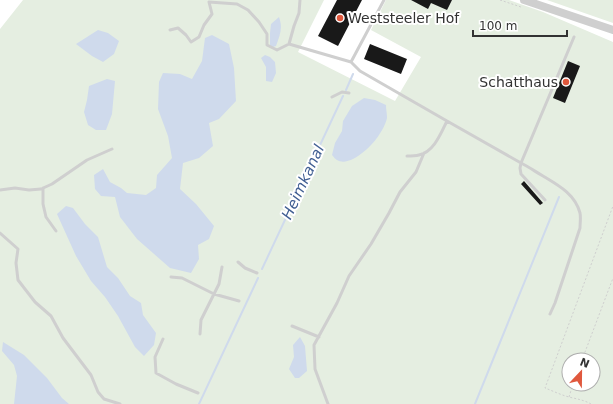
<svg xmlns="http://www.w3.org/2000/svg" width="613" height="404" font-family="'DejaVu Sans',sans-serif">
	<rect width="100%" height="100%" fill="#fff"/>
	<!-- green -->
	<path fill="#e5eee1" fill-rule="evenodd" d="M23,0H324L298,52L395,101L421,57L371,30L386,0H509L543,12L613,42V404H0V29ZM569,360H593V384H569Z
		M547,0H613V23Z"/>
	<!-- water -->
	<path fill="#cfdaec" d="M279,17C283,28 280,35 276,46L270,48V33L271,24Z
		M98,30L108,33L119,41L114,54L103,62L92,56L76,44Z
		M212,35L229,44L234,68L236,101L219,119L209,123L213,146L199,158L183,163L180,189L196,204L214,226L209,239L198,245L199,259L191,273L170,268L137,239L120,217L115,197L101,196L95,189L94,175L103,169L110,182L121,188L127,193L146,195L156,188L157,175L172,158L168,136L158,109L159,82L163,73L180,74L192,79L202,61L205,38Z
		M265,55L270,57L275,62L276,73L272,82L266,81V67L261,58Z
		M107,79L115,81L112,114L106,130H96L88,125L84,112L87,100L89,86Z
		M364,98L375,100L386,105C386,109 387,114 387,118C386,123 382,131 379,135C373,145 350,168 337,160C336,160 333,156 332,155L335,143L342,131L343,121L352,106Z
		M66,206L73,208L85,224L98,237L107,267L118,278L130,296L141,303L143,315L156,333L154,345L144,356L135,347L118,316L105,297L91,281L76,256L57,214Z
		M300,337L305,346L307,371L299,378H295L289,369L294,357L293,345Z
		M3,342L24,355L47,378L62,398L69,404H14L17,376L14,365L2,351Z"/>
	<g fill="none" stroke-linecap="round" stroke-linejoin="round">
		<!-- stream -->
		<path stroke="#cfdaec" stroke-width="2" d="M346,90L353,74
			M262,269L343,96
			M199,404L258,278
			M475,404L559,197"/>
	</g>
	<!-- building -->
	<path fill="#191919" d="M337,0H362L338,46L318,36Z
		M411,0H452L447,10L431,3L428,9Z
		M370,44L407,59L401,74L364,59Z
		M568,61L580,66L565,103L553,98Z
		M524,181L543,203L540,205L521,184Z"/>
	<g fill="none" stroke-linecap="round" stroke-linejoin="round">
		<!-- path -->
		<path stroke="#cfcfcf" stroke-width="1" stroke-dasharray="2 2" stroke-linecap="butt" d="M500,0L521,7
			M582,360L613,278
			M569,397L573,384
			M591,404C584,400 577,399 569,397C561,395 553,391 545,388L613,206"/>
		<!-- service -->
		<path stroke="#cfcfcf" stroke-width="3" d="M384,0L351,62L360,71L447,121L521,163L574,37
			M170,30L178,28L186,35L191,42L199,37L204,25L212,14L209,2L237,4L248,10L259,22L267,34V45L277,50L289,44L351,62
			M289,44L294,26L299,13L300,0
			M332,97L342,92L349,93
			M407,156C411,156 415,156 419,155C434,152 441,133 447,121
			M43,188V204L46,217L56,231
			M0,190L15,188L29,190L41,189L52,184L87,160L112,149
			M545,200L521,174L520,168L521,163C529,167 536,172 543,176C558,185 575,194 580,213C581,218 580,223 580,228L555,303L550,314
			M0,233L18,249L16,263L18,280L35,302L51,316L63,338L91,375L98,392L104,399L120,404
			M238,262L245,268L257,273
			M171,277L182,278L214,294L239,301
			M292,326L319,337
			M200,334L201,320L219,284L222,267
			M163,339L155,357L156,373L176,384L198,393
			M328,404L315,369L314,345L337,303L349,276L371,244L389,213L400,192L416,172L424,153"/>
		<!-- tertiary -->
		<path stroke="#cfcfcf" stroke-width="8" d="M524,0L613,30"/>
	</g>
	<!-- markers -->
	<g fill="#e0583d" stroke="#fff" stroke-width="1.5">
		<circle cx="340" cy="18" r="4"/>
		<circle cx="566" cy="82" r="4"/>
	</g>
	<g text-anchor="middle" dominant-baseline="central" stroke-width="4" stroke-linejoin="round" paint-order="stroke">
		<!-- poi labels -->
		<g font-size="14" fill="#323232" stroke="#fff" text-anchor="start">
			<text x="348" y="18">Weststeeler Hof</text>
			<text x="558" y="82" text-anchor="end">Schatthaus</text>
		</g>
		<!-- water labels -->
		<g font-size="15" font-style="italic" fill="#415f93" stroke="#fff">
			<text transform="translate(303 182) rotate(-65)">Heimkanal</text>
		</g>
	</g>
	<!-- north arrow -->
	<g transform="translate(581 372) rotate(22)"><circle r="19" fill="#ffffff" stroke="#adadad"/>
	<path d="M0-3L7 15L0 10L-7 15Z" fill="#e0583d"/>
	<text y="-6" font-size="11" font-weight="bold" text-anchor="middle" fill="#323232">N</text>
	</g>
	<!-- scale -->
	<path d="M473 30v6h94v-6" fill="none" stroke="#323232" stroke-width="2"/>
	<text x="479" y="30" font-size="12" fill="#323232" stroke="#ffffff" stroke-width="3" paint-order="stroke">100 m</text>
</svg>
